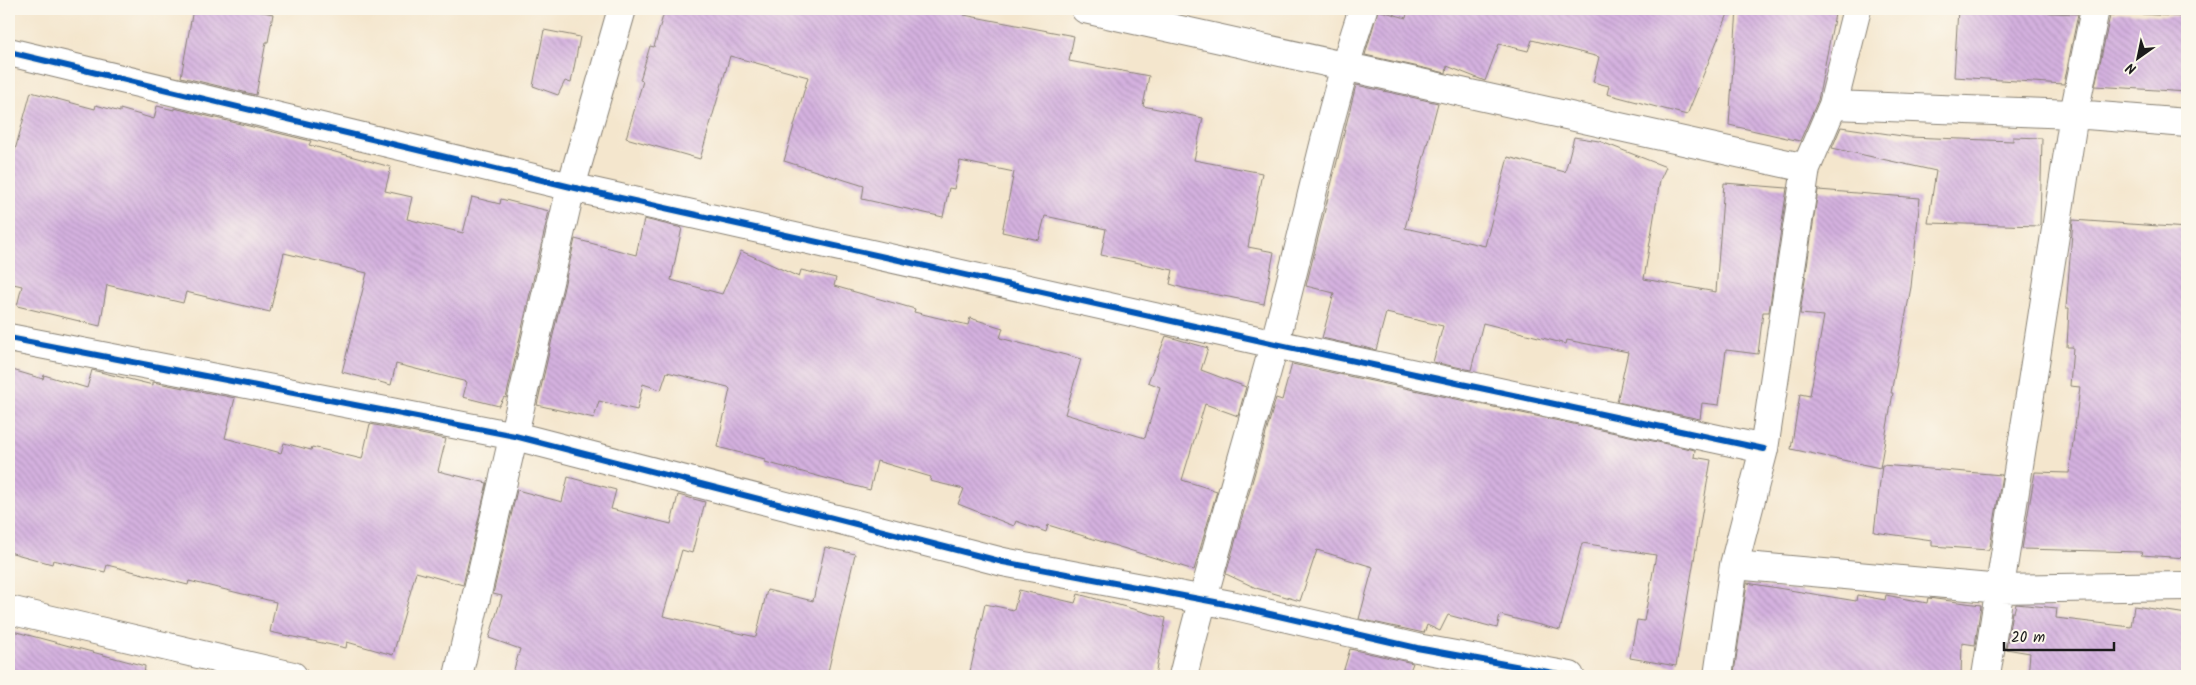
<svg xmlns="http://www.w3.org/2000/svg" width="2196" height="685" font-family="Kalam,sans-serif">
	<defs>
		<pattern id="building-back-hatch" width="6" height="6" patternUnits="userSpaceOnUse" patternTransform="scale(1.25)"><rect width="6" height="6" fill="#d4b1df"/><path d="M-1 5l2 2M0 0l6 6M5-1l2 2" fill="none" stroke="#b598bf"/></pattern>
	</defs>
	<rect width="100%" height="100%" fill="#fbf7ec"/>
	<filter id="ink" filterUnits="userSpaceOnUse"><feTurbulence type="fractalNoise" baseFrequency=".02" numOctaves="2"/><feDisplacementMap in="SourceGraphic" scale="10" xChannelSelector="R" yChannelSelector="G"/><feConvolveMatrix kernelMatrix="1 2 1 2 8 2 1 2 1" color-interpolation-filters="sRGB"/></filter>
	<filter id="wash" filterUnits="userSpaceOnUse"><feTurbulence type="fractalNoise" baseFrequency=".0096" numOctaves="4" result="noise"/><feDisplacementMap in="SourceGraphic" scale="20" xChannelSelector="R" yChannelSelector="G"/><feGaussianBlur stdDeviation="1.12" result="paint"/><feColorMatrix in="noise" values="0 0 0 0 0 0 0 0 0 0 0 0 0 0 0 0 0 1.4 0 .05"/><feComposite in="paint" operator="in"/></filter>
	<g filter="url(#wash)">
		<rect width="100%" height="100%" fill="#f4e6cd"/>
		<g id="blocks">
			<!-- building -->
			<path fill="url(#building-back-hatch)" d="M193,9H247L273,14L268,42H266L256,95L181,77Z
				M665,9H965L964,15L1074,36L1069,61L1149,76L1143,106L1203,118L1194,160L1262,173L1248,247L1274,252L1264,304L1183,288L1170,284L1173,270L1101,255L1106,229L1045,216L1039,240L1002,232L1014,172L960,161L954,189L949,188L943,217L862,199L864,186L784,161L808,77L730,56L700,159L626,138L643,81L640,80L650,46L654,47Z
				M1408,9H1730L1687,115L1607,94L1609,86L1593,82L1599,57L1532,40L1528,51L1499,44L1485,81L1447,66L1446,73L1365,55L1378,10L1406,18Z
				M1737,9H1836L1818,100L1800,141L1729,125Z
				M1958,9L2078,14L2064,84L1954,77Z
				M2113,12L2187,17V92L2095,86L2110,16H2113Z
				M544,30L580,37L571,83L565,81L558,95L533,86Z
				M1356,85L1438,103L1405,228L1485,246L1508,157L1565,172L1574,137L1599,141L1666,167L1660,180L1644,279L1716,292L1724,183L1787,188L1769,312H1763L1758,354L1726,350L1719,405L1702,403L1700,419L1617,402L1628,352L1567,340L1566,344L1483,323L1471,370L1433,362L1443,326L1386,313L1376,350L1322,338L1334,293L1306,286Z
				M31,92L95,109L96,105L120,112V109L154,119L157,106L174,110V108L311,141L309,145L391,167L385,191L412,197L407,219L463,233L472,197L500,204L501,199L549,211L506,398L504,397L499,406L463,397L467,382L396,364L391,385L342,372L367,273L284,253L270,312L186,292L183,303L107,285L100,326L17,306L22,286L9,283V148L15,150Z
				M1841,127L1909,137L2013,141V137L2042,138L2040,226L1928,223L1936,171L1832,148Z
				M1818,190L1920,198L1911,287L1891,393H1893L1880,468L1791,449L1800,394L1810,396L1824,316L1800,314Z
				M644,219L682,228L671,280L722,294L741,251L799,277L801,270L836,278L834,286L915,309L914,312L968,325L970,318L1003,328L1000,338L1081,359L1065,414L1145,438L1160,387L1148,382L1166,336L1208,348L1201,370L1246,387L1238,416L1205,404L1182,480L1217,491L1194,570L1048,525L1046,532L1016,521L1014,526L958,504L964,489L930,481L931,477L877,461L870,490L765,462V459L717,447L730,389L728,387L667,372L661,390L643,384L637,410L599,401L594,418L537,405L575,239L636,255Z
				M2073,220L2187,228L2183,313H2187V558L2141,555L2142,552L2022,549L2035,472L2069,473L2080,387L2070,386L2073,347H2067L2069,308H2066Z
				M1292,364L1695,450L1694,457L1711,460L1676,666L1630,658L1637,620L1644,621L1656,555L1582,543L1560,630L1500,615L1497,628L1448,615L1440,631L1427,625L1424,633L1359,619L1373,567L1317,550L1300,601L1256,588L1226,574L1276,398L1282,400Z
				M9,369L43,379L44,375L87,388L92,370L153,385V382L235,398L225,438L281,453L284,443L311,450L312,447L362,459L370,424L446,439L438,471L487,483L463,585L416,572L393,655L347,642L346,648L270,632L276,602L189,581L188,585L107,565L105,572L53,560L52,564L9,552Z
				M1882,465L2002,475L1990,547L1988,550L1932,546V540L1874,532Z
				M568,477L616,490L611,509L671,524L678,495L705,502L692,553L682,550L663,616L756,637L767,590L813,601L825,547L855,554L827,676H512L520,649L489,638L502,596L493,594L517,490L562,502Z
				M1747,583L1856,601L1857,595L1885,600L1886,595L1927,603L1928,598L1981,605L1975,645L1962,643L1961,676H1783L1734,673Z
				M1019,590L1075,603L1078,594L1166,618L1155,676H969L985,604L1014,610Z
				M2016,604L2057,608L2056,618L2131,627L2134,606L2187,614V676H2028L2030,653L2006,649L2012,612H2014Z
				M9,630L145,666L144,676H9Z
				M1350,649L1413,663L1408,676H1342Z"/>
		</g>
	</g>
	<g filter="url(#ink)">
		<use href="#blocks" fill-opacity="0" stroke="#888174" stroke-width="1"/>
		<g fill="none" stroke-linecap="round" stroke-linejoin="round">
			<!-- street casing -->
			<g stroke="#888174" stroke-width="30">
				<path id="street" d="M1085,9L1806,168
					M9,52L571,187L1275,344L1764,449
					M1833,105L2074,114L2187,123
					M9,338L515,436L1003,562L1231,605L1417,648L1570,676
					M1734,565L2001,589L2187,586
					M9,610L293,676
					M458,676L571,187L622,9
					M1183,676C1210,565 1244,456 1274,345C1305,233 1326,119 1363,9
					M1718,676L1734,565L1764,449L1806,168L1833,105L1857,9
					M1986,676L2074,114L2095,9"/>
			</g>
			<!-- street -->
			<use href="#street" stroke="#fff" stroke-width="28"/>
			<!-- cycleway casing -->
			<g stroke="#fbf7ec" stroke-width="9">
				<path id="cycleway" d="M9,52L571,187L1275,344L1764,449
					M9,338L515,436L1003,562L1231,605L1417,648L1570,676"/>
			</g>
			<!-- cycleway -->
			<use href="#cycleway" stroke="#0057b8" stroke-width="6"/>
		</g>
	</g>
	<!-- margin -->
	<rect width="2196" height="685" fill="none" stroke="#fbf7ec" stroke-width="30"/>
	<!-- north arrow -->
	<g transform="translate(2138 58) rotate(213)" stroke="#fbf7ec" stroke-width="4" paint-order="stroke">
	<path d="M0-4L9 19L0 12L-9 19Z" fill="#1c1c1c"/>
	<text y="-8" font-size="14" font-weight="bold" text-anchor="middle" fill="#1c1c1c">N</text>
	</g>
	<!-- scale -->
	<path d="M2004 642v8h110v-8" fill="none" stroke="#1c1c1c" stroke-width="2.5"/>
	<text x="2011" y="642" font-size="15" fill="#1c1c1c" stroke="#fbf7ec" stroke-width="4" paint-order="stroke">20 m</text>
</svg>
